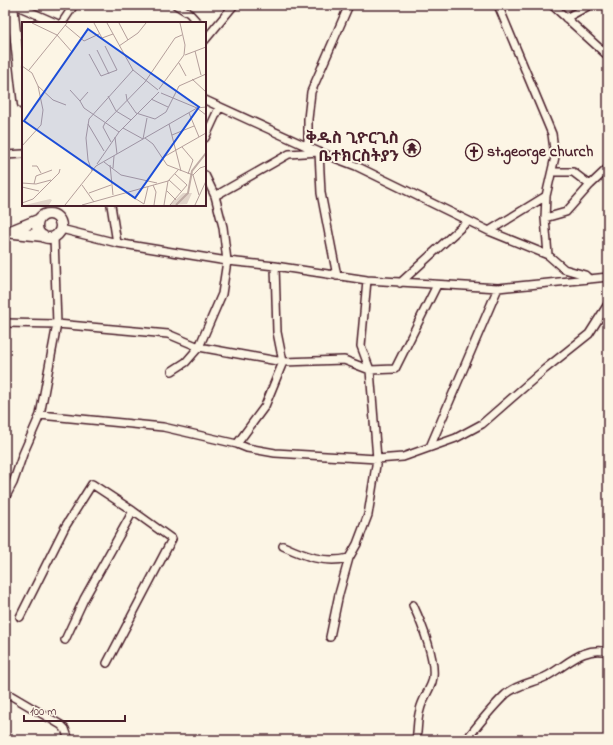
<svg xmlns="http://www.w3.org/2000/svg" width="613" height="745" font-family="'Indie Flower','Noto Sans Ethiopic',sans-serif">
	<rect width="100%" height="100%" fill="#fcf5e5"/>
	<filter id="ink" filterUnits="userSpaceOnUse"><feTurbulence type="fractalNoise" baseFrequency=".025" numOctaves="2"/><feDisplacementMap in="SourceGraphic" scale="8" xChannelSelector="R" yChannelSelector="G"/><feConvolveMatrix kernelMatrix="1 2 1 2 8 2 1 2 1" color-interpolation-filters="sRGB"/></filter>
	<g filter="url(#ink)">
		<g fill="none" stroke-linecap="round" stroke-linejoin="round">
			<!-- minor casing -->
			<g stroke="#4a1f2b" stroke-width="10">
				<path id="minor" d="M15,5L56,23
					M176,5L189,13L198,23
					M498,5L552,134L555,157L546,196L545,218L548,255
					M552,5L608,56
					M566,18L590,5
					M62,23L74,5
					M205,40L234,5
					M205,100L319,152L356,166L489,231L548,255L564,269L585,275L589,279L608,277
					M205,138L219,108
					M308,145V119L311,92L349,5
					M5,155L23,154
					M552,172H573L590,185
					M215,196L289,154L319,152L321,193L337,276
					M111,205L117,243
					M545,218L566,212L590,185L608,168
					M61,229L117,243L227,261L275,266L367,280L498,288L589,279
					M489,231L546,196
					M400,283L468,221
					M5,323L57,324L168,334L199,347L283,362L344,360L370,370L395,369L437,285
					M172,371L186,362L199,347L222,294L227,261L223,227L215,196L205,175
					M40,415L163,427L237,444L247,448L275,453L377,459L403,457L456,438L482,424L545,369L589,334L608,304
					M237,444L265,406L283,362L277,332L275,266
					M430,447L498,288
					M5,498L13,483L23,454L40,415L57,324L54,237
					M283,546C305,556 325,564 349,558L357,544L368,515L377,459L370,370L361,346L367,280
					M413,605C421,622 438,663 432,682C429,691 422,700 420,710C417,719 418,730 416,740
					M20,617L65,527L92,484L133,511L172,539L107,663
					M330,637L339,594L349,558
					M65,640L84,599L133,511
					M5,692L61,725L65,729L69,740
					M466,740C479,724 491,708 506,694C518,684 532,683 545,677C565,667 583,645 608,652"/>
			</g>
			<!-- highway casing -->
			<g stroke="#4a1f2b" stroke-width="13">
				<path id="highway" d="M12,5L23,104
					M37 226a12 12 0 1 1 24 0a12 12 0 1 1-24 0Z
					M11,231L38,220
					M5,232L43,236"/>
			</g>
			<!-- minor -->
			<use href="#minor" stroke="#fcf5e5" stroke-width="7"/>
			<!-- highway -->
			<use href="#highway" stroke="#fcf5e5" stroke-width="10"/>
		</g>
	</g>
	<!-- icons -->
	<defs>
		<g id="temple-ring" transform="scale(0.9)"><circle r="9.5" fill="#fcf5e5" stroke="#4a1f2b" stroke-width="1.5"/><path d="M0-6L5-2H3V0L6.5 2.5H4V6H1.5V3h-3V6H-4V2.5H-6.5L-3 0V-2H-5Z" fill="#4a1f2b"/></g>
		<g id="church-ring" transform="scale(0.9)"><circle r="9.5" fill="#fcf5e5" stroke="#4a1f2b" stroke-width="1.5"/><path d="M-1.2-6h2.4v3.5h3.3v2.4h-3.3V6h-2.4V-.1h-3.3v-2.4h3.3Z" fill="#4a1f2b"/></g>
	</defs>
	<g fill-rule="evenodd">
		<use href="#temple-ring" x="412" y="148"/>
		<use href="#church-ring" x="474" y="152"/>
	</g>
	<g text-anchor="middle" dominant-baseline="central" stroke-width="4" stroke-linejoin="round" paint-order="stroke">
		<!-- poi labels -->
		<g font-size="16" font-weight="bold" fill="#4a1f2b" stroke="#fcf5e5" text-anchor="end">
			<text x="399" y="139">ቅዱስ ጊዮርጊስ<tspan x="399" dy="18">ቤተክርስትያን</tspan></text>
			<text x="487" y="152" text-anchor="start">st.george church</text>
		</g>
	</g>
	<!-- overview -->
	<g transform="translate(22 22)">
		<rect width="184" height="184" fill="#fcf5e5"/>
		<path d="M161,171H170L165,182L148,183ZM28,177L30,178L27,183H3Z" fill="#e2d5ca"/>
		<path fill="none" stroke="#c0aca5" stroke-width="2" d="M154,183L166,171L170,149L184,131"/>
		<path fill="none" stroke="#b59f9b" stroke-width="1" d="M10,1L35,13L50,30M72,1L80,16L91,12M85,1L111,48L136,68M97,1L106,18M43,3L62,19L77,12M97,24L116,11L124,1M75,28L87,52M173,29L179,53M67,32L79,54L95,48L83,24M163,33L184,25M157,41L164,54M0,44L10,51L16,64L31,78L44,83M7,48L45,1M170,57L184,70M137,67L162,33L163,23L158,1M48,68L58,79M66,70L58,79L62,86L97,110M139,71L175,86L184,85M104,72L105,78L114,91L133,97L144,90L157,64L184,52M86,74L94,89L109,98M129,77L146,85M167,91L177,115M66,102L82,129M147,102L159,149M101,106L121,117L125,96M150,113L172,104M93,115L95,132M123,116L131,122L145,143L171,153L177,173M89,120L81,105L83,101L123,60L153,16L160,13M0,124L19,103L21,88L16,64M160,125L171,138L166,152M140,136L184,111M82,140L99,153L135,161M75,142L97,110L137,70M88,143L91,173M10,144H15L19,151M91,146L92,134M70,149L66,138L64,116L67,97L111,48M171,153L178,146L184,144M147,158L160,170M0,161L14,162L29,158M12,162L14,154L30,148M60,163L72,180M131,163L134,170L132,183M0,165L17,169M145,169L154,178M103,170L122,182L126,165M67,171L89,163M0,181L11,177L37,151L38,147M43,183L74,144L175,86L184,93M60,183L146,159L156,148M142,183L146,159M148,183L165,163L153,152M173,183L184,159"/>
		<path fill="#1d4ed8" fill-opacity="0.15" stroke="#1d4ed8" stroke-width="2" d="M66,7L177,85L113,176L2,99Z"/>
		<rect width="184" height="184" fill="none" stroke="#4a1f2b" stroke-width="2"/>
	</g>
	<!-- margin -->
	<rect width="613" height="745" fill="none" stroke="#fcf5e5" stroke-width="20"/>
	<rect x="10" y="10" width="593" height="725" fill="none" stroke="#4a1f2b" stroke-width="1.5" filter="url(#ink)"/>
	<!-- scale -->
	<path d="M24 715v6h101v-6" fill="none" stroke="#4a1f2b" stroke-width="2"/>
	<text x="30" y="715" font-size="12" fill="#4a1f2b" stroke="#fcf5e5" stroke-width="3" paint-order="stroke">100 m</text>
</svg>
